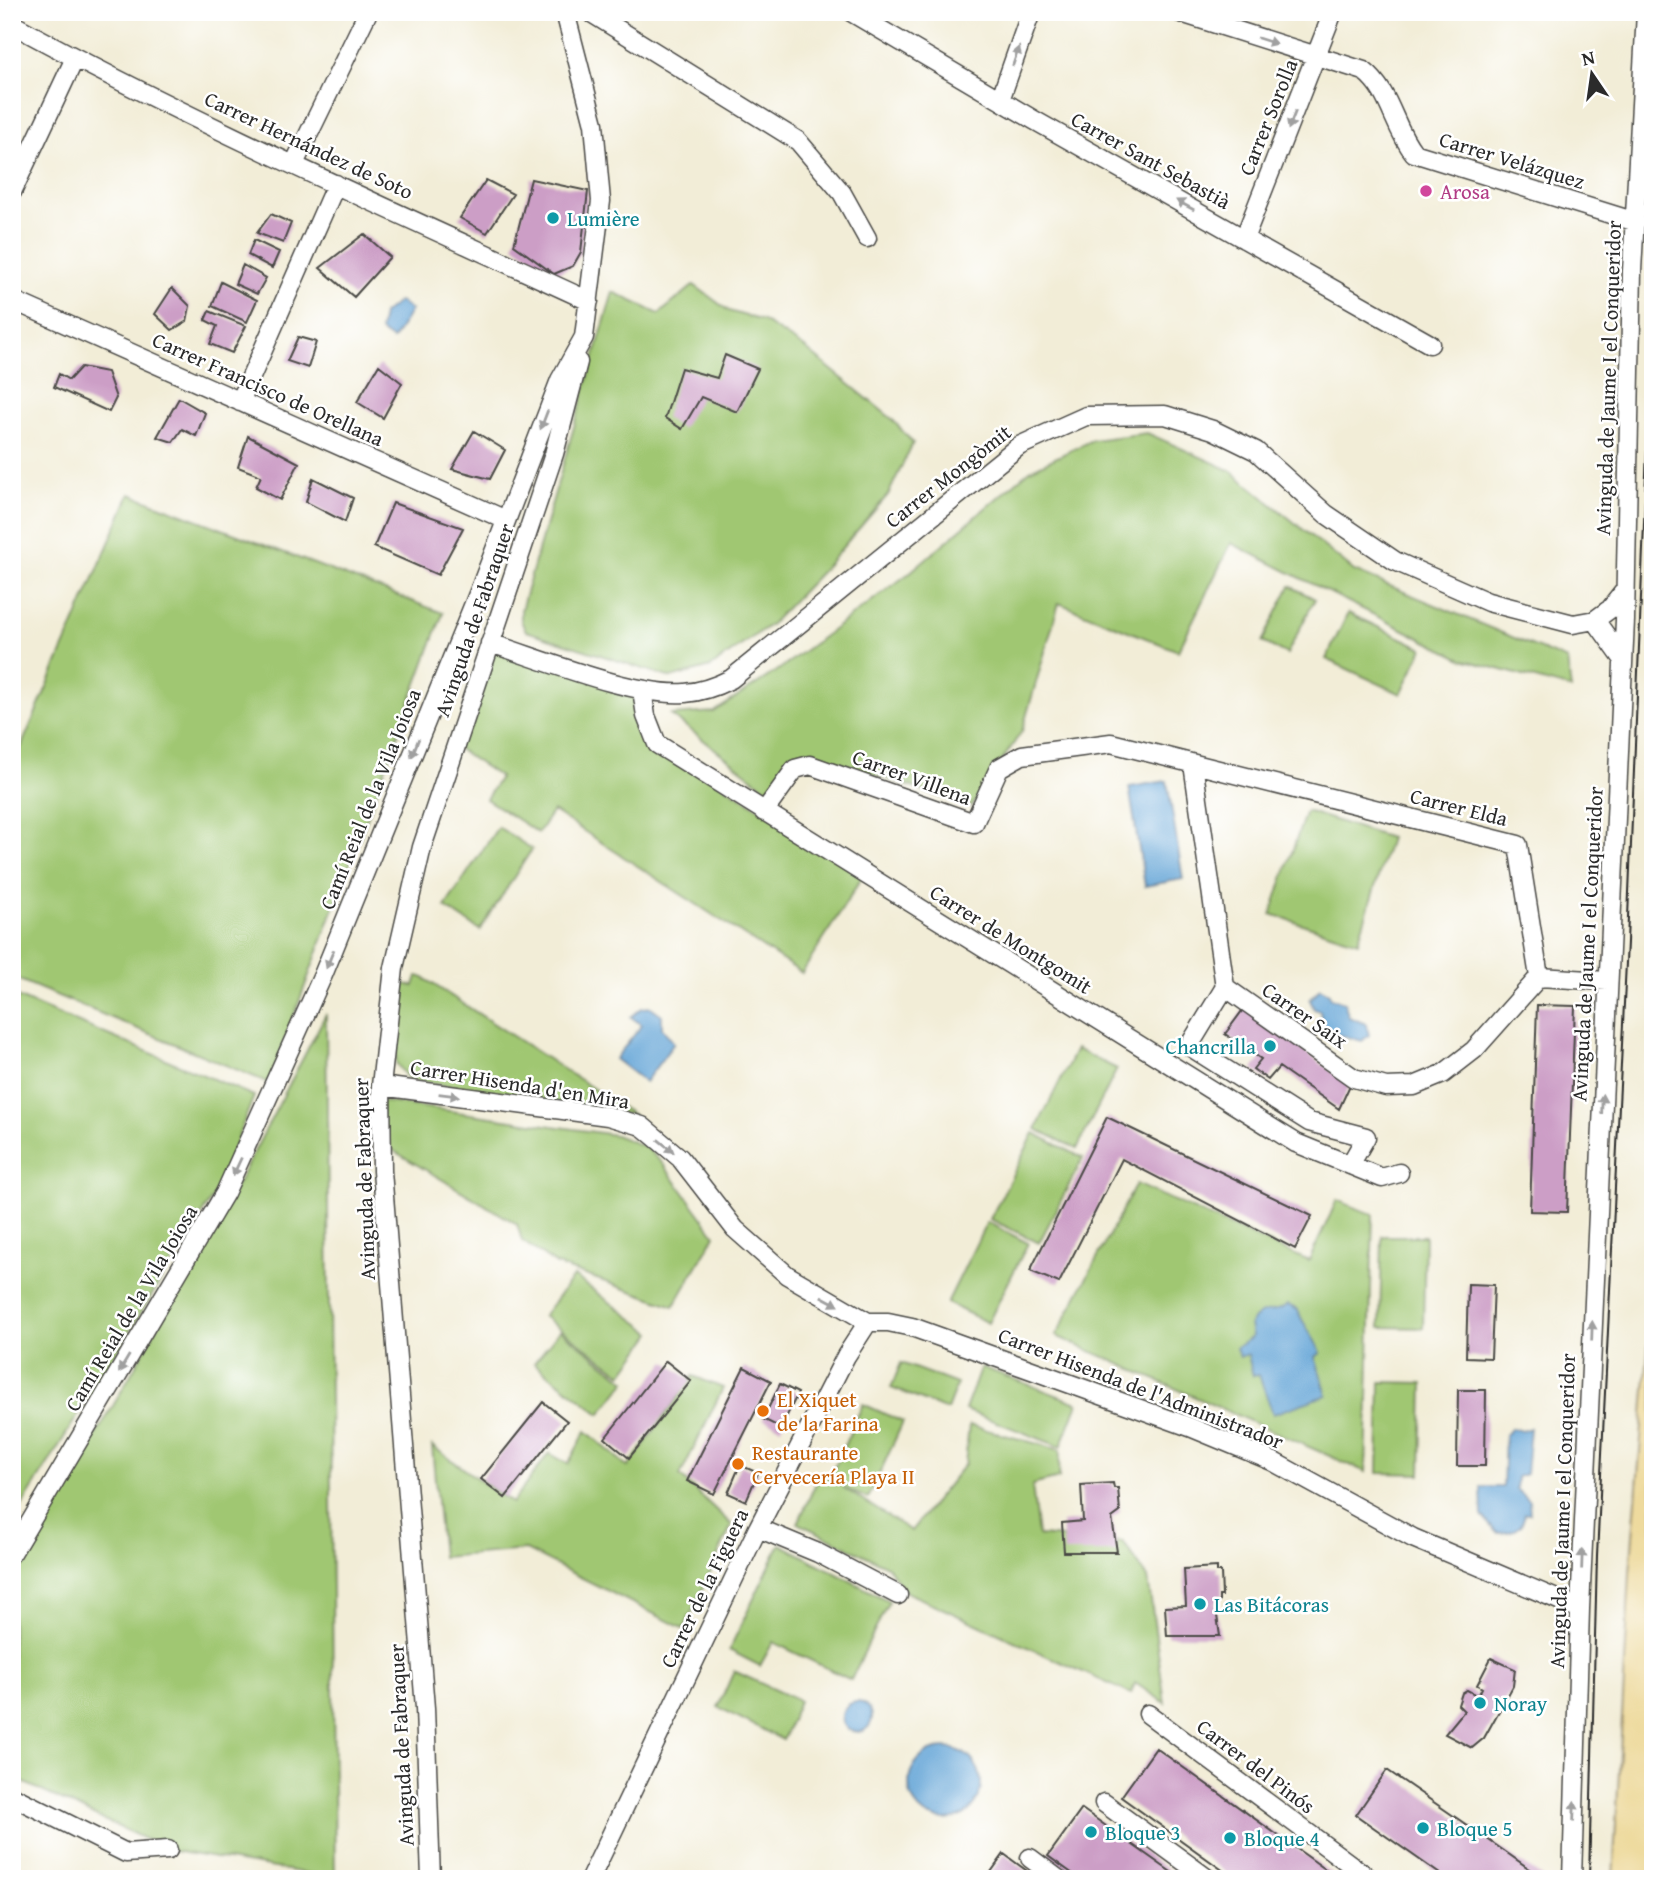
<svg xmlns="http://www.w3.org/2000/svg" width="1665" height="1891" font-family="'Gentium Book Plus',serif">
	<rect width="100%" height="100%" fill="#fff"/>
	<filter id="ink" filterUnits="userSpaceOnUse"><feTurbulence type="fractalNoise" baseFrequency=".0143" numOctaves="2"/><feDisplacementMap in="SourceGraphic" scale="14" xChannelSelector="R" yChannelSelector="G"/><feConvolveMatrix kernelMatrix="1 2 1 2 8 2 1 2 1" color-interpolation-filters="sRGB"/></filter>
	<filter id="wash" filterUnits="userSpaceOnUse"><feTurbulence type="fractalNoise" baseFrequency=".00686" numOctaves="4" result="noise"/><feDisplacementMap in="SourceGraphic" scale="28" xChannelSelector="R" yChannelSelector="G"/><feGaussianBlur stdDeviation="1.57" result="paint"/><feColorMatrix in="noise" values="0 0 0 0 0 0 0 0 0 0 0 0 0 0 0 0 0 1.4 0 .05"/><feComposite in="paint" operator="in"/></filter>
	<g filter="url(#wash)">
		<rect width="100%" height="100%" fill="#f2edd7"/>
		<!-- green -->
		<path fill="#a0c772" stroke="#66794e" stroke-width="2" d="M694,285L729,311L763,321L805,348L892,419L913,443L888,495L822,571L771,624L711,667L671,678L526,631L521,621V610L613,292L659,314Z
			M1147,433L1230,470L1354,571L1567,660L1571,689L1462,659L1231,543L1178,651L1059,603L1022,731L971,807L808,752L767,789L671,715L714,712L781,668L908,574L1030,470L1092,440Z
			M130,494L443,613L269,1083L12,977V768Z
			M1290,586L1315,599L1287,654L1262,642Z
			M1348,613L1423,648L1401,694L1326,659Z
			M491,643L642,690L657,744L864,874L802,973L553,811L538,833L486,799L500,777L455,747Z
			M1306,811L1390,838L1358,942L1271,914Z
			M498,827L532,849L480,930L445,907Z
			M417,976L422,977L634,1115L409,1080L396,1063L400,983L414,986Z
			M12,995L254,1096L218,1188L12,1522Z
			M326,1014L335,1878L168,1850L12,1777V1574L113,1406L231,1196Z
			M1076,1049L1117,1069L1077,1149L1036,1129Z
			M381,1101L615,1135L646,1147L662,1163L715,1235L674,1306L557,1265L522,1241L517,1224L382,1144Z
			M1034,1133L1083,1158L1039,1243L990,1219Z
			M1136,1184L1309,1261L1337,1200L1373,1215L1366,1472L1056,1336Z
			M987,1222L1028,1243L988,1323L947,1303Z
			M1382,1236H1425L1423,1328L1380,1327Z
			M574,1276L652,1333L622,1374L543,1316Z
			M560,1330L626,1381L600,1414L534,1363Z
			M901,1363L957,1384L947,1410L891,1388Z
			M981,1367L1078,1403L1061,1447L965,1410Z
			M693,1376L723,1388L680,1476L732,1525L684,1629L526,1550L442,1557L432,1446L512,1503L549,1453L568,1464L586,1431L628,1467Z
			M1380,1382L1423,1383L1421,1474L1378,1473Z
			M863,1404L903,1422L868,1499L842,1487L911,1531L965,1464L969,1425L1060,1450L1059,1478L1032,1485L1038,1536L1123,1542L1148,1578L1165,1703L1135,1683L1131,1694L906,1592L887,1566L798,1523L820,1474L829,1479Z
			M780,1544L889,1601L851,1680L773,1642L760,1666L729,1650Z
			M734,1671L799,1701L783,1740L718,1707Z"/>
		<!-- sand -->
		<path fill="#eeda9e" stroke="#8c8264" stroke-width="2" d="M1653,1292V1879H1613L1630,1573Z"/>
		<!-- water -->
		<path fill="#61a3d5" stroke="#466780" stroke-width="2" d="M399,301L411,310L393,340L380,331L383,314Z
			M1167,781L1183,879L1145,886L1129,787Z
			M1320,988L1329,993L1331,998L1344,1002L1349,1017L1366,1024L1369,1035L1362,1041L1336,1034L1322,1024L1320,1011L1314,1009L1310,1000Z
			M651,1007L662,1015V1028L674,1043L645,1082L615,1059L642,1025L631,1017L642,1008Z
			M1288,1305L1298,1310C1300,1320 1316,1340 1321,1353L1315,1357L1327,1395L1273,1414L1259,1375L1253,1376L1248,1355L1239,1357L1236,1348L1252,1337L1250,1324C1264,1305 1271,1316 1288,1305Z
			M1511,1428L1522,1431L1530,1428L1526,1474L1517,1477L1516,1489L1529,1501L1530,1514H1525C1522,1529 1512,1533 1497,1533L1482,1516L1481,1487H1503L1505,1435Z
			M842 1717a15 15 0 1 1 30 0a15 15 0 1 1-30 0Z
			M909 1784a36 36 0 1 1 72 0a36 36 0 1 1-72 0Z"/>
		<g id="blocks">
			<!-- building -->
			<path fill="#cc9ec6" d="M531,179L588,191L581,252L573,266L554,274L514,245Z
				M486,180L513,194L487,233L460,218Z
				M271,214L291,223L283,243L257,233Z
				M364,234L390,257L354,297L320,268Z
				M254,240L279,252L272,268L248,255Z
				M243,265L266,278L257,294L235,284Z
				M221,282L257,300L247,322L212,306Z
				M172,288L190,306L187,321L172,330L155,314Z
				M209,311L246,326L232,353L210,344L217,326L205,320Z
				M298,337L316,342L308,368L287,361Z
				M725,355L758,369L737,412L701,397L682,429L665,418L681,368L717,378Z
				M379,365L402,383L383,418L357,402Z
				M81,367L107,372L116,398L109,412L54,387L59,374L69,380Z
				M179,398L205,413L196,436L182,429L173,442L157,437Z
				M474,431L505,450L490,479L452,469Z
				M248,436L299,463L280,500L256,487L261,476L238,467Z
				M313,478L353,498L345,522L306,502Z
				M393,503L463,528L438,575L374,547Z
				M1537,1005L1575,1006L1567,1212L1530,1211Z
				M1245,1007L1350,1085L1339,1109L1279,1067L1268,1080L1253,1069L1261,1059L1225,1034Z
				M1107,1117L1312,1216L1295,1249L1122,1159L1059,1283L1030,1271Z
				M1468,1284L1494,1285L1491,1358L1466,1357Z
				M666,1361L691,1381L629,1458L605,1438Z
				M744,1367L771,1381L714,1494L687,1481Z
				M780,1384L798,1393L781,1428L763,1419Z
				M1458,1390H1486L1485,1466H1457Z
				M543,1402L567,1421L505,1498L481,1479Z
				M740,1465L758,1473L746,1501L728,1493Z
				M1113,1483L1114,1488H1118L1120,1512L1112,1518L1117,1552H1064L1062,1523L1083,1521L1081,1485Z
				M1217,1567V1572H1221L1222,1596H1219V1602H1215L1220,1636H1167L1165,1607L1186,1606L1184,1569Z
				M1491,1658L1515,1669L1513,1686L1484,1738L1472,1748L1445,1734L1464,1711L1458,1705L1462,1693L1467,1690L1478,1696L1482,1688L1477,1685Z
				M1156,1748L1339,1879H1235L1121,1797Z
				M1387,1770L1490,1841L1544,1879H1447L1356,1815Z
				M1082,1809L1181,1879H1080L1048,1856Z
				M1004,1854L1038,1879H986Z"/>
		</g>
	</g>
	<g filter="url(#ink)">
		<use href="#blocks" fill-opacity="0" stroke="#494845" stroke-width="2"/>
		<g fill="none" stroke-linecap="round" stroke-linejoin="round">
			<!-- minor casing -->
			<g stroke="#494845" stroke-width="21">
				<path id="minor" d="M590,12L798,141L842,193L867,238
					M851,12L1034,120L1430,344
					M1178,12L1364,71C1391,92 1393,127 1414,153L1636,222
					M12,24C199,126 396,212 589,301
					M1000,100L1031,12
					M294,164L368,12
					M12,192L75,58
					M1244,239L1333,12
					M12,300L506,520
					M240,402L336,184
					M1595,620L1623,659
					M490,643C541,659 634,697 685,693C701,692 717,686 731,679L1019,446L1086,416L1165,415L1213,430L1256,451L1326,514L1395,561L1488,602L1573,624L1595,620L1610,609L1625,590
					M642,690L646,716L657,744L1296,1143L1382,1178L1399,1173
					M1193,764L1225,987L1354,1078L1386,1087L1414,1086L1443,1074L1474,1050L1539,977
					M764,812L795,769L810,765L974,823L999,768L1022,755L1111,743L1518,845L1539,977L1607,981
					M1225,987L1189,1046L1309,1122L1366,1137L1350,1165
					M381,1086L608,1116L642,1126L680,1158L735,1229L787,1275L868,1322
					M868,1322H888L912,1327L1190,1427L1272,1461L1413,1538L1580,1609
					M758,1528L818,1553L898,1595
					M12,1553L225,1193L323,975L478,594L560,380L584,337L601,201L594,124L565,12
					M1148,1714L1370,1879
					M12,1796L126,1853L168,1850
					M1104,1803L1208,1879
					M1030,1858L1058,1879
					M431,1879L425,1708L382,1171L381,1086L394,968L422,847L554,454L578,362
					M590,1879L758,1528L846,1356L868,1322
					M1572,1879L1580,1609L1625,620L1632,271L1646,12"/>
			</g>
			<!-- minor -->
			<use href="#minor" stroke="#fff" stroke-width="18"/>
			<!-- tram -->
			<path stroke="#2b2b2b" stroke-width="2" d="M1589,1879L1597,1556L1627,942L1653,302"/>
		</g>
		<!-- one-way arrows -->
		<defs><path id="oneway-solid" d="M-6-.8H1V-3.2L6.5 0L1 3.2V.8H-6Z" transform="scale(1.75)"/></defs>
		<g fill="#a0a0a0">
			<use href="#oneway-solid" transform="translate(1267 41) rotate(18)"/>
			<use href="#oneway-solid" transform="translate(1016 56) rotate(-71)"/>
			<use href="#oneway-solid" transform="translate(1292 120) rotate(112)"/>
			<use href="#oneway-solid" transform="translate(1185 205) rotate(-151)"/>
			<use href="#oneway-solid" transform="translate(544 420) rotate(111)"/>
			<use href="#oneway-solid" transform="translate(415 748) rotate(112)"/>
			<use href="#oneway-solid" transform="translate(330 959) rotate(112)"/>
			<use href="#oneway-solid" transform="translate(449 1095) rotate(7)"/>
			<use href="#oneway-solid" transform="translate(1602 1104) rotate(-88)"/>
			<use href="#oneway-solid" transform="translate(666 1146) rotate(39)"/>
			<use href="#oneway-solid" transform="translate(237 1167) rotate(115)"/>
			<use href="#oneway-solid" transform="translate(830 1301) rotate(29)"/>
			<use href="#oneway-solid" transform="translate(1592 1331) rotate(-88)"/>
			<use href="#oneway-solid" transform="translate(124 1364) rotate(121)"/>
			<use href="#oneway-solid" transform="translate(1582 1559) rotate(-88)"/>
			<use href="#oneway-solid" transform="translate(1574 1811) rotate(-88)"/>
		</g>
	</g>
	<!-- markers -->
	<circle fill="#d1479c" stroke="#fff" stroke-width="2.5" cx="1426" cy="191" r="7"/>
	<g fill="#0f9aa8" stroke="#fff" stroke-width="2.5">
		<circle cx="553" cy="218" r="7"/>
		<circle cx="1270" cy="1046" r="7"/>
		<circle cx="1200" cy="1604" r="7"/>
		<circle cx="1480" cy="1703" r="7"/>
		<circle cx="1423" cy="1828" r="7"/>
		<circle cx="1091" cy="1832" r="7"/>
		<circle cx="1230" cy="1838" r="7"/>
	</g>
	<g fill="#e8710a" stroke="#fff" stroke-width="2.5">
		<circle cx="763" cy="1411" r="7"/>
		<circle cx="738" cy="1464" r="7"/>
	</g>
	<g text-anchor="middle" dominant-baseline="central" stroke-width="5" stroke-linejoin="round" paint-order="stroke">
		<!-- street labels -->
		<g font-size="21" fill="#2b2b2b" stroke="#fff">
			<text transform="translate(1268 117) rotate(-68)">Carrer Sorolla</text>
			<text transform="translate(309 145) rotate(25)">Carrer Hernández de Soto</text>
			<text transform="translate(1151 160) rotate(29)">Carrer Sant Sebastià</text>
			<text transform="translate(1512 160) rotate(17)">Carrer Velázquez</text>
			<text transform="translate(1608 378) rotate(-88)">Avinguda de Jaume I el Conqueridor</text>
			<text transform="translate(268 389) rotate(24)">Carrer Francisco de Orellana</text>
			<text transform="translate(948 476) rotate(-38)">Carrer Mongòmit</text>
			<text transform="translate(474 620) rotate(-71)">Avinguda de Fabraquer</text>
			<text transform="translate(912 777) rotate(20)">Carrer Villena</text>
			<text transform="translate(370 799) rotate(-68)">Camí Reial de la Vila Joiosa</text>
			<text transform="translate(1459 807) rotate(14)">Carrer Elda</text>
			<text transform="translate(1011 939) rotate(32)">Carrer de Montgomit</text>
			<text transform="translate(1587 944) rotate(-87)">Avinguda de Jaume I el Conqueridor</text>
			<text transform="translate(1305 1015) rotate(35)">Carrer Saix</text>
			<text transform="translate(520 1084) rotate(9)">Carrer Hisenda d'en Mira</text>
			<text transform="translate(364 1179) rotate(-92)">Avinguda de Fabraquer</text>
			<text transform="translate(131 1308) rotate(-59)">Camí Reial de la Vila Joiosa</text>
			<text transform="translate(1141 1388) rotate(21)">Carrer Hisenda de l'Administrador</text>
			<text transform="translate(1562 1511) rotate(-88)">Avinguda de Jaume I el Conqueridor</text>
			<text transform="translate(704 1588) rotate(-64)">Carrer de la Figuera</text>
			<text transform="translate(401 1745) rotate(-93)">Avinguda de Fabraquer</text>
			<text transform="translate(1256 1766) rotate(37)">Carrer del Pinós</text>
		</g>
		<!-- hotel labels -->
		<g font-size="21" fill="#b23c85" stroke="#fff" text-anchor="start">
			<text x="1440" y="191">Arosa</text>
		</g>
		<!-- culture labels -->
		<g font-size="21" fill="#0d838f" stroke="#fff" text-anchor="start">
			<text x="567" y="218">Lumière</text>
			<text x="1256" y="1046" text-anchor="end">Chancrilla</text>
			<text x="1214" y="1604">Las Bitácoras</text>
			<text x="1494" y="1703">Noray</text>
			<text x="1437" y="1828">Bloque 5</text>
			<text x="1105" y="1832">Bloque 3</text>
			<text x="1244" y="1838">Bloque 4</text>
		</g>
		<!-- food labels -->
		<g font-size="21" fill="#c56008" stroke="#fff" text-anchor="start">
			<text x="777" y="1399">El Xiquet<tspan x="777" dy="24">de la Farina</tspan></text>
			<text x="752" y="1452">Restaurante<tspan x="752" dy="24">Cervecería Playa II</tspan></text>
		</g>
	</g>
	<!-- margin -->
	<rect width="1665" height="1891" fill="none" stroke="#fff" stroke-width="42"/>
	<!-- north arrow -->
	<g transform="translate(1592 74) rotate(347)" stroke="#ffffff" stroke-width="5" paint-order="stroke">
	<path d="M0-5L12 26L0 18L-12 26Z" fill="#2b2b2b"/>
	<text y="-10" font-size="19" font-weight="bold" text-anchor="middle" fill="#2b2b2b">N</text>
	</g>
</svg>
